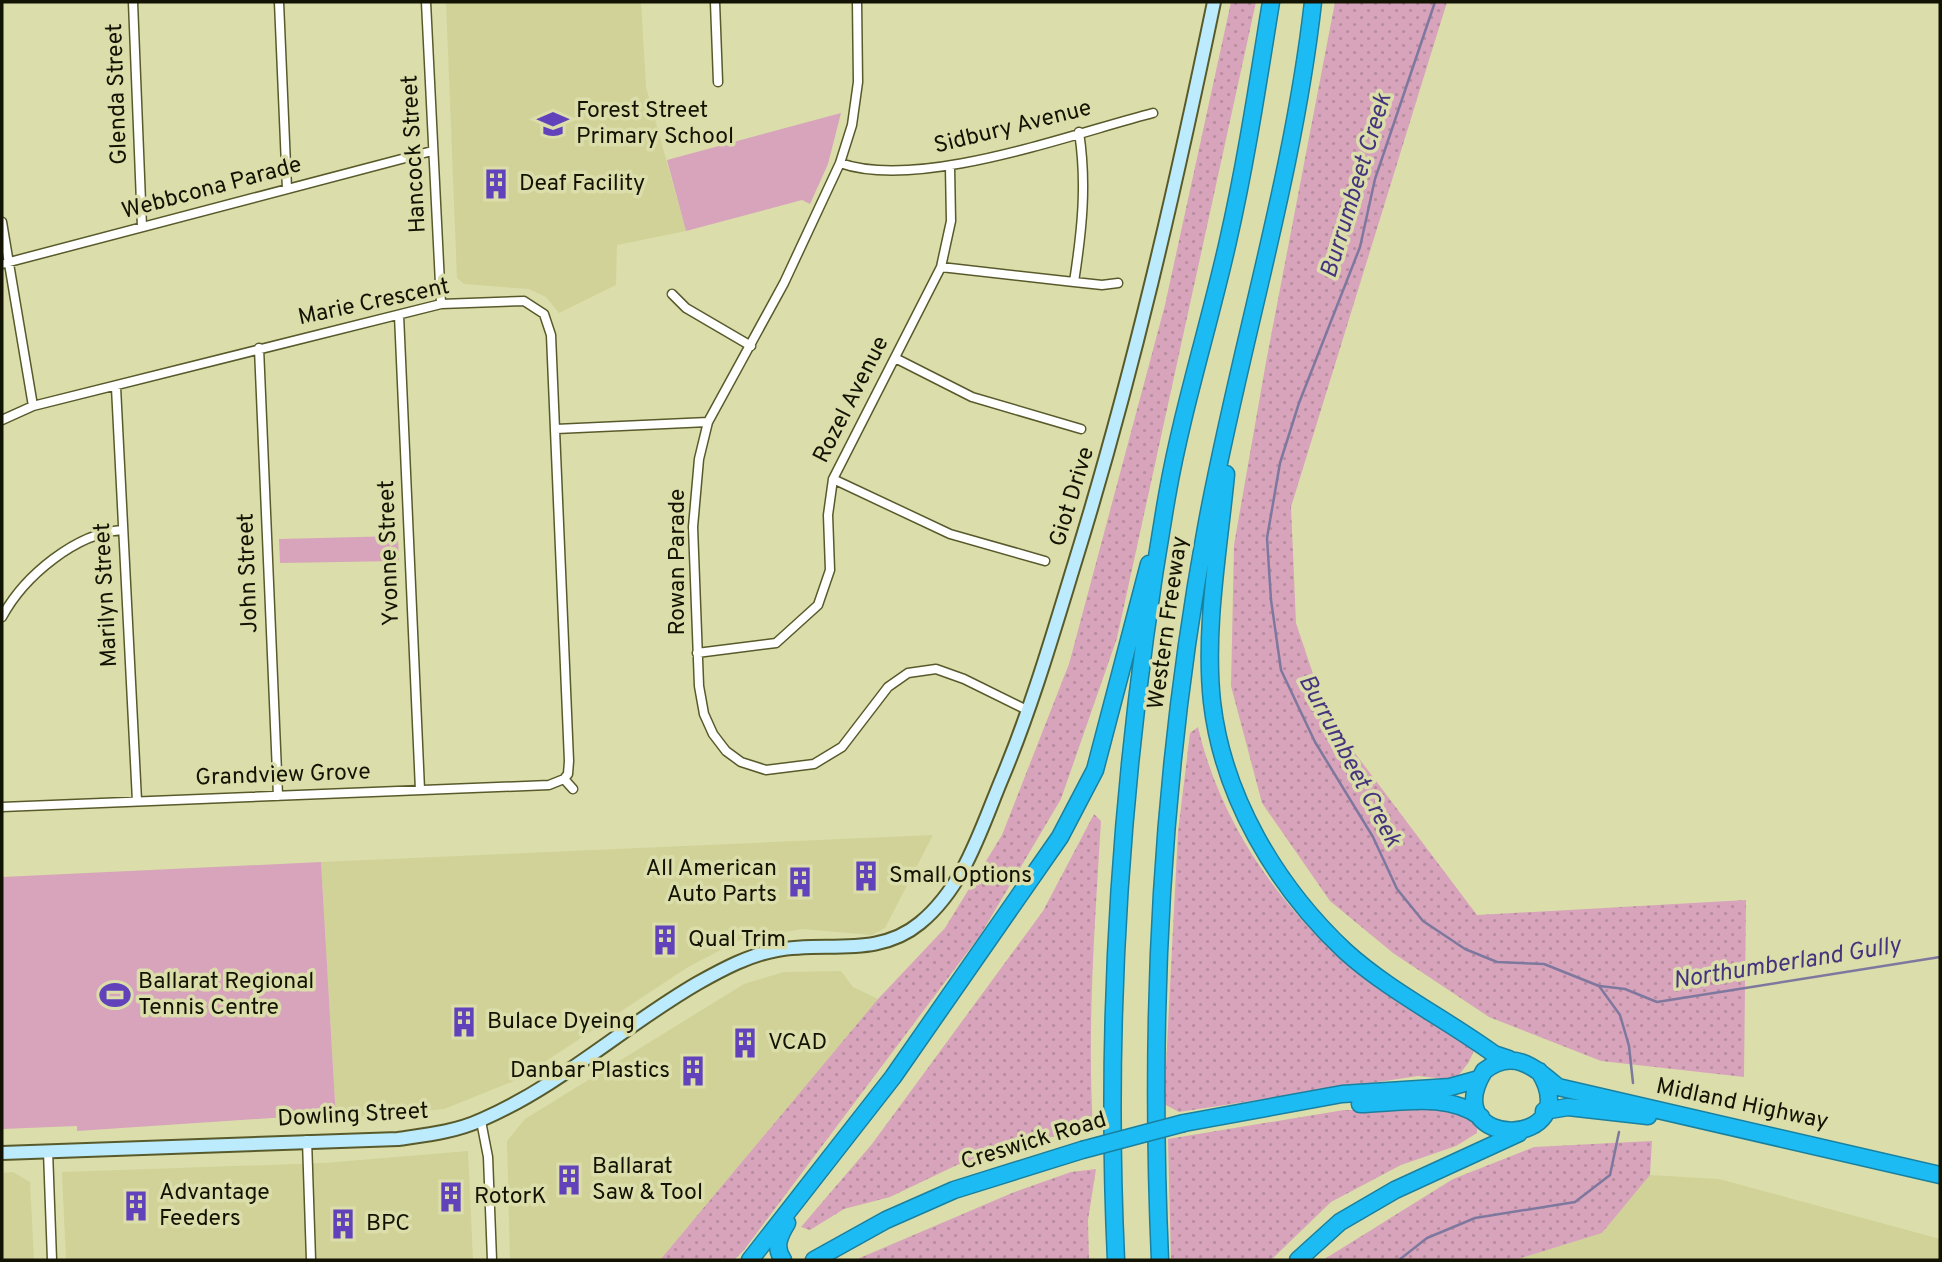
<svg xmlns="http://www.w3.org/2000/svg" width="1942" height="1262" font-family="Overpass,sans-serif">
	<defs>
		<pattern id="grass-dots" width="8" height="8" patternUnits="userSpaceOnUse" patternTransform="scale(1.75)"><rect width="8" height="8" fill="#d7a4bb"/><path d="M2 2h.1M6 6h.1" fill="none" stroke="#b88c9f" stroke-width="1.8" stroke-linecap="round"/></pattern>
	</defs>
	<rect width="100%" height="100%" fill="#dbdeaa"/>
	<!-- built -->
	<path fill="#d0d298" d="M446,2H641L646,87L686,231L617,245L616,285L559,313L546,297L529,289L464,284L457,278Z
		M933,835L885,928L872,935L802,929L740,940L688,967L519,1079L444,1109L336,1119L321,862Z
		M841,971L853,987L878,999L660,1260H510L507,1141L525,1119L744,984L784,972Z
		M468,1151L473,1260H66L62,1172L324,1163Z
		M13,1172L30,1182L34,1260H2V1173Z
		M1650,1175L1719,1179L1940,1239V1260H1515L1602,1233Z"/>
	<!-- grass -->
	<path fill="url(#grass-dots)" d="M1231,2H1256L1117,638L1061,799L981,934L744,1250L734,1260H660L878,999L945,928L1002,835L1069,664L1165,305Z
		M1335,2H1447L1291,507L1296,623L1327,716L1477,915L1746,900L1744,1077L1601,1061L1489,1017L1393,953L1330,901L1262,803L1231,686L1234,545L1266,362Z
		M1198,727C1224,839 1301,938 1397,1001C1422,1017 1449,1031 1475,1048L1469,1062L1455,1080L1418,1076L1179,1112L1164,1104L1178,832L1190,733Z
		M1094,814L1101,821C1095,923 1087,1025 1093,1128L1028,1142L957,1165L890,1197L844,1209L810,1230L801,1227L872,1144L1043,911Z
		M1344,1110H1452L1477,1121V1133L1456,1146L1401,1165L1331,1202L1271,1260H1171L1168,1139Z
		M1652,1141L1650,1175L1602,1233L1515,1260H1323L1453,1179L1534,1147Z
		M1096,1169L1088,1220L1089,1260H855L1012,1193L1071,1172Z"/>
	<!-- park -->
	<path fill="#d7a4bb" d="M841,113L828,164L810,204L802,200L686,231L667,160Z
		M398,536L399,561L280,563L279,539Z
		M321,862L336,1119L301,1116L77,1131V1126L2,1129V877Z"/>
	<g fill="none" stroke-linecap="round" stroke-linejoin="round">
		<!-- stream -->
		<path stroke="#7e789f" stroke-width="2.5" d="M1435,2L1375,179L1360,247L1299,403L1280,463L1267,538L1271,600L1281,670L1315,742L1373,837L1397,889L1423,921L1465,949L1497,962L1544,964L1599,986L1620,1015L1629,1046L1633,1083
			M1600,986L1625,989L1657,1002L1940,957
			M1399,1260L1427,1238L1475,1218L1575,1202L1610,1175L1619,1132"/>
		<!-- street casing -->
		<g stroke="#595a2b" stroke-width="11">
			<path id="street" d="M133,2L142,227
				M279,2L287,189
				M426,2L441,304
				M715,2L718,82
				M857,2L858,82L852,125L840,163L784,283L708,422L699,459L693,527L699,686L704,714L713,734L726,751L741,762L766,770L814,764L842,747L888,687L908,673L936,669L964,679L1029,711
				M840,163C919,191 1071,134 1153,113
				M2,222L33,406
				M2,264L432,151
				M941,267L1074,282C1082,230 1087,184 1079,132
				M1074,282L1102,285L1118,283
				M672,294L686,308L751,346
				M399,315L420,790
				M259,348L278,796
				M895,358L972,397L1081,429
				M116,387L137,801
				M2,420L33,406L441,304L524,301L544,314L551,335L569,761L568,774L564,779
				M556,429L708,422
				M833,479L950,534L1045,561
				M2,617C24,576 76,533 122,530
				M697,653L776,643L818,605L830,570L828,515L833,479L941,267L951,221L950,167
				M564,779L573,789
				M2,807L549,785L564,779
				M481,1121L488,1157L492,1260
				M307,1140L311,1260
				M48,1151L52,1260"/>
		</g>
		<!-- secondary casing -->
		<g stroke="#595a2b" stroke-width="16">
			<path id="secondary" d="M2,1153L398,1139C425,1135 455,1132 481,1120C560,1086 625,1025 698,983C723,969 749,955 777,950C826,941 878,958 920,923C965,886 981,828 1003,776C1032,706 1053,634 1075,562C1132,378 1175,190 1214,2"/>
		</g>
		<!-- highway casing -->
		<g stroke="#19809f" stroke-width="19">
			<path id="highway" d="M1226,474C1219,548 1204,628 1212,702C1223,797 1276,886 1345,951C1389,991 1446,1019 1494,1054L1509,1059
				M1539,1071C1588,1150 1435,1151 1484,1071C1513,1048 1534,1067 1558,1087L1940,1175
				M1360,1104C1400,1103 1447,1092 1481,1117
				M1544,1111L1568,1107L1648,1116
				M1184,1123L1342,1094L1450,1087L1479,1079
				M750,1260L893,1077L1060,837L1095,770L1149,564
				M783,1260C774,1247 779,1236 787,1223
				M814,1260L886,1220L954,1190L1082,1150
				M1116,1260C1104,1004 1123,748 1167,496C1182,410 1209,326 1228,241C1246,162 1258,82 1271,2
				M1160,1260C1149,1012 1161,773 1206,528C1238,352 1293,180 1313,2
				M1298,1260L1340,1222L1395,1190L1519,1133"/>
		</g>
		<!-- street -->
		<use href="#street" stroke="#fff" stroke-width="8"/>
		<!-- secondary -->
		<use href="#secondary" stroke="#bbebfc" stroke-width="12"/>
		<!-- highway -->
		<use href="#highway" stroke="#1dbbf4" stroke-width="16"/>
		<!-- highway-bridge casing -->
		<g stroke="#19809f" stroke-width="19" stroke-linecap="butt">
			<path id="highway-bridge" d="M1082,1150L1184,1123"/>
		</g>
		<!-- highway-bridge -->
		<use href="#highway-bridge" stroke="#1dbbf4" stroke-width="16"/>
	</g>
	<!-- icons -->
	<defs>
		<g id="school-bare" transform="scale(2.415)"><path d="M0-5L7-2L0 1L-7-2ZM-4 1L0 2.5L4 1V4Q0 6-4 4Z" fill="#6142ba" stroke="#dbdeaa" stroke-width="2.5" paint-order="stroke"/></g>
		<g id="building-bare" transform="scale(2.415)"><path d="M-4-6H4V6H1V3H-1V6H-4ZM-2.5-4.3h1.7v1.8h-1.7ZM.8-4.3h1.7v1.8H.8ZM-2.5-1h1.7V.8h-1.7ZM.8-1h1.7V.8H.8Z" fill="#6142ba" stroke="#dbdeaa" stroke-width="2.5" paint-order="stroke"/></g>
		<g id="stadium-bare" transform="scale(2.415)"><path d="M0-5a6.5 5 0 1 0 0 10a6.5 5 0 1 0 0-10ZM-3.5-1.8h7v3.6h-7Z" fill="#6142ba" stroke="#dbdeaa" stroke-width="2.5" paint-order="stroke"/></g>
	</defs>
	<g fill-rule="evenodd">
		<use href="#school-bare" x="553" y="124"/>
		<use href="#building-bare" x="496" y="184"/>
		<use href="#building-bare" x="866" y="876"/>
		<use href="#building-bare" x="800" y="882"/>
		<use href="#building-bare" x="665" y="940"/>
		<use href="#stadium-bare" x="115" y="995"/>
		<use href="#building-bare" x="464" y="1022"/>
		<use href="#building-bare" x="745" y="1043"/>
		<use href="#building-bare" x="693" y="1071"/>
		<use href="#building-bare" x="569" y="1180"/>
		<use href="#building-bare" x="451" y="1197"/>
		<use href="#building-bare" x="136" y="1206"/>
		<use href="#building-bare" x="343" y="1224"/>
	</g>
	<g text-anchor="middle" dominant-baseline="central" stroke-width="7" stroke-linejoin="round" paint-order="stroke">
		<!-- street labels -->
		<g font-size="23" fill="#121302" stroke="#dbdeaa">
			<text transform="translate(118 94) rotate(-92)">Glenda Street</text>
			<text transform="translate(1013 128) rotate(-14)">Sidbury Avenue</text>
			<text transform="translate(415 154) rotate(-93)">Hancock Street</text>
			<text transform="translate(212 189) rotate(-15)">Webbcona Parade</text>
			<text transform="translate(374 303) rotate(-12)">Marie Crescent</text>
			<text transform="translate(852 400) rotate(-63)">Rozel Avenue</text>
			<text transform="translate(1073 497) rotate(-73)">Giot Drive</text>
			<text transform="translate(390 553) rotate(-92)">Yvonne Street</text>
			<text transform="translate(678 562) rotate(-90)">Rowan Parade</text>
			<text transform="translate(249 573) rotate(-92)">John Street</text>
			<text transform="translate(107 595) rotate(-93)">Marilyn Street</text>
			<text transform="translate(1169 623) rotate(-82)">Western Freeway</text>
			<text transform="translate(283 776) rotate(-2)">Grandview Grove</text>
			<text transform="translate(1742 1105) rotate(12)">Midland Highway</text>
			<text transform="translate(353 1116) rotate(-3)">Dowling Street</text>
			<text transform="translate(1034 1142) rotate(-17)">Creswick Road</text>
		</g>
		<!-- poi labels -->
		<g font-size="23" fill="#121302" stroke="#dbdeaa" text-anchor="start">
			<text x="576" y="111">Forest Street<tspan x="576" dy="26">Primary School</tspan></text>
			<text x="519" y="184">Deaf Facility</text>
			<text x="777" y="869" text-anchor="end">All American<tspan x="777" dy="26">Auto Parts</tspan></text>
			<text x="889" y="876">Small Options</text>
			<text x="688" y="940">Qual Trim</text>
			<text x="138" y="982">Ballarat Regional<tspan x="138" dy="26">Tennis Centre</tspan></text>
			<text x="487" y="1022">Bulace Dyeing</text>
			<text x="768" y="1043">VCAD</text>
			<text x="670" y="1071" text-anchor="end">Danbar Plastics</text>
			<text x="592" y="1167">Ballarat<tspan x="592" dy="26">Saw &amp; Tool</tspan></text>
			<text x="159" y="1193">Advantage<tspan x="159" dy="26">Feeders</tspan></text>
			<text x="474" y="1197">RotorK</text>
			<text x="366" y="1224">BPC</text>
		</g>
		<!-- water labels -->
		<g font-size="24" font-style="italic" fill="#44347e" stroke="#dbdeaa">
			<text transform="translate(1357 186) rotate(-73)">Burrumbeet Creek</text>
			<text transform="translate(1349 761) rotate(62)">Burrumbeet Creek</text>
			<text transform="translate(1787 964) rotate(-9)">Northumberland Gully</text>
		</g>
	</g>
	<!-- border -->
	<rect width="1942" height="1262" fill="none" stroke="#121302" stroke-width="7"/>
</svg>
